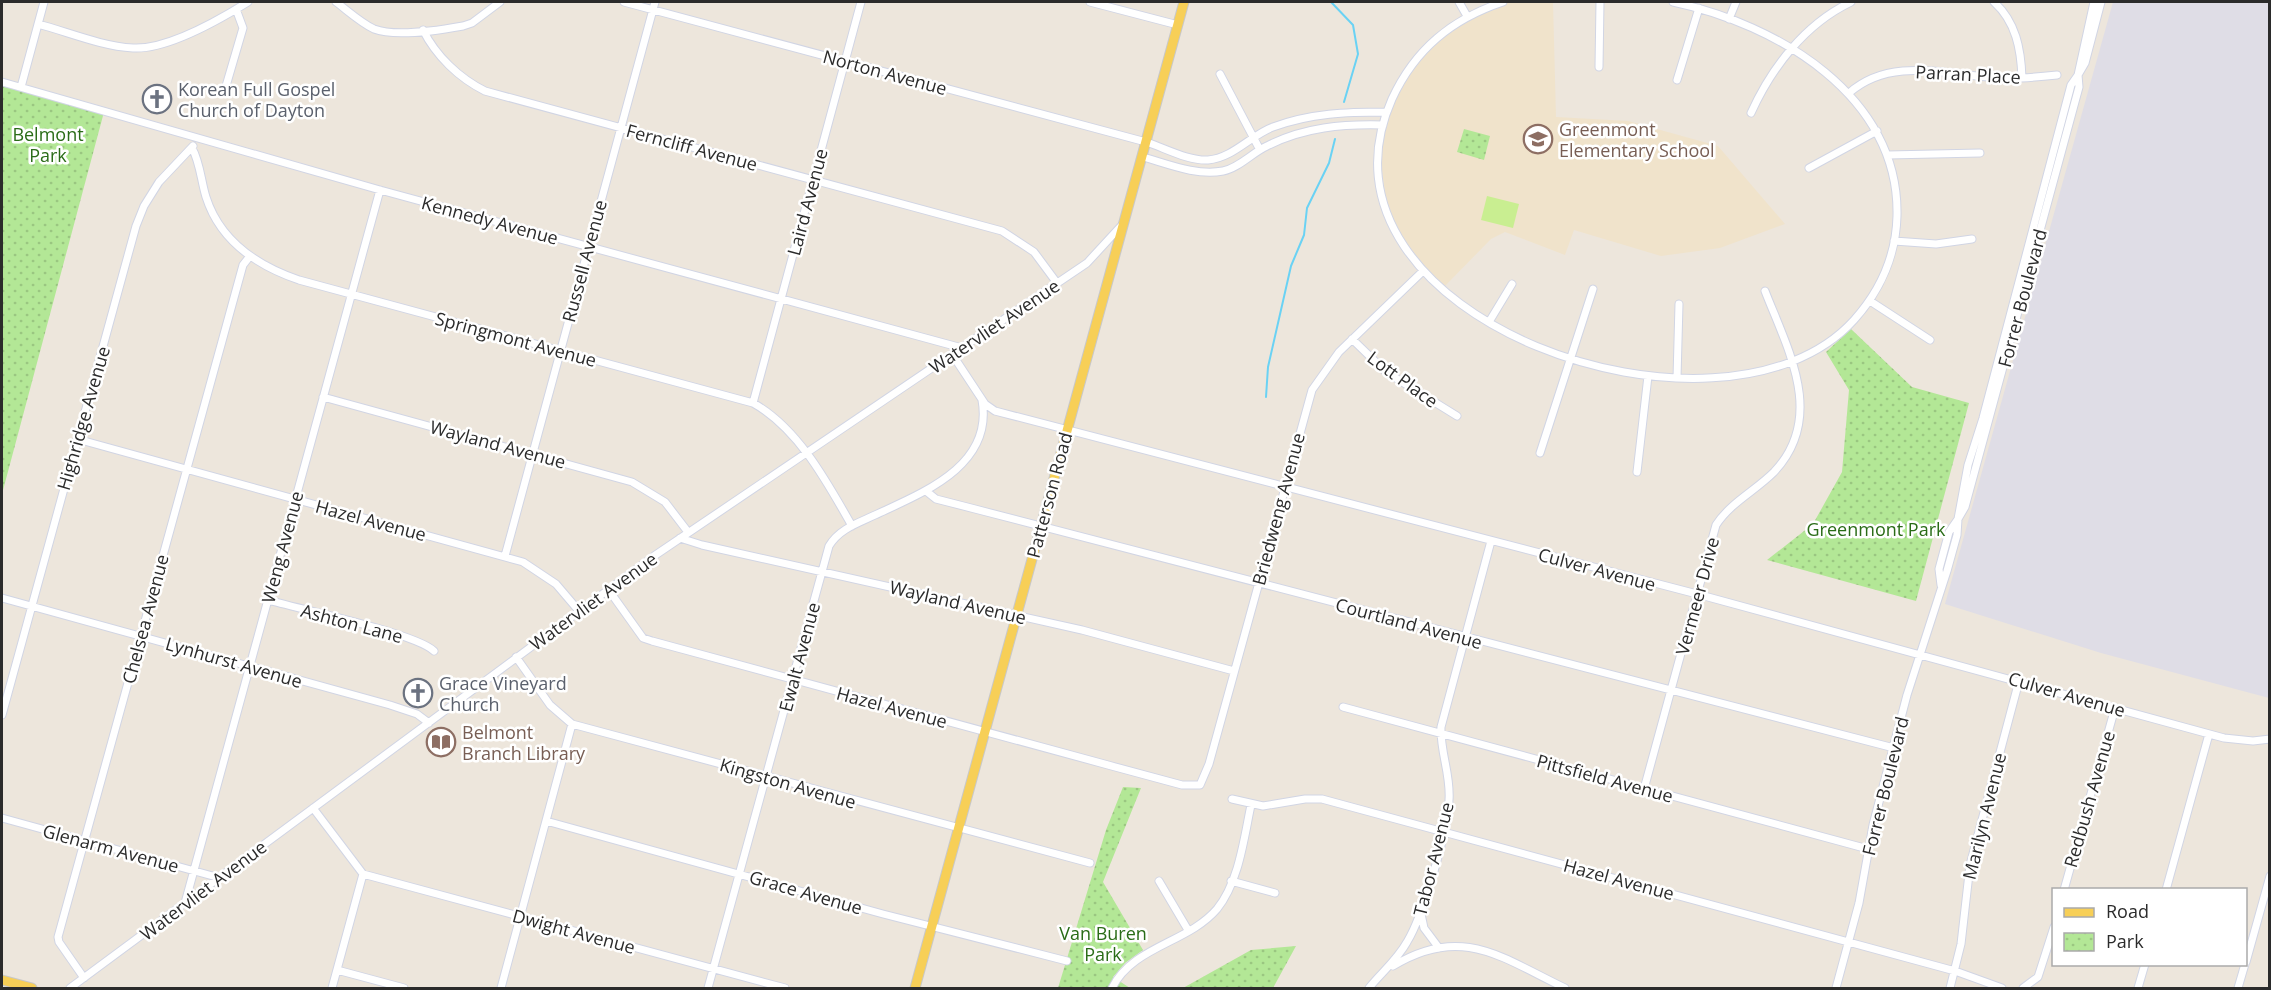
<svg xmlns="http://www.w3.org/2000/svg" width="2271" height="990" font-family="'Open Sans',sans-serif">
	<defs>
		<pattern id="park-dots" width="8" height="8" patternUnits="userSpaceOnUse" patternTransform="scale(1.5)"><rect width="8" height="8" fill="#b3e796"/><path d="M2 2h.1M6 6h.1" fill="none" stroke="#9ac681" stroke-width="1.8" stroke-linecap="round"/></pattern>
	</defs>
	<rect width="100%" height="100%" fill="#ede6dc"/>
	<!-- industrial -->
	<path fill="#dfdde6" d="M2113,2H2269V698L2101,653L1945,604Z"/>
	<!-- education -->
	<path fill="#f0e3cb" d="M1503,2H1553L1556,117L1628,121L1718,146L1785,224L1720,248L1661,256L1574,230L1565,255L1505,232L1491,239L1442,289L1413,260L1396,232L1387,209L1380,154L1383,125L1397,88L1436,37Z"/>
	<!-- park -->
	<path fill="url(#park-dots)" d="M2,82L104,112L2,494Z
		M1464,129L1490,136L1484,160L1457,152Z
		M1851,329L1912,387L1969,403L1916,601L1767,560L1813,524L1842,472L1849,390L1826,352Z
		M1123,787L1141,788L1103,882L1143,950L1125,963L1113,977L1130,988H1058L1106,830Z
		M1296,946L1273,988H1183L1251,950Z"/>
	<!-- pitch -->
	<path fill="#c9ee91" d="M1487,196L1519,204L1513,228L1481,220Z"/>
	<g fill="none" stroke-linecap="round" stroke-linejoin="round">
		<!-- stream -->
		<path stroke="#6ad2f4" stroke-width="2" d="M1331,2L1353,25L1358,54L1344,102
			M1266,397L1268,367L1291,266L1304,235L1307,208L1329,163L1335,139"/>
		<!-- minor casing -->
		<g stroke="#d1d5e4" stroke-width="9">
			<path id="minor" d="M336,2C348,11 361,23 374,29C395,37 441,30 463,26L472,23L500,2
				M624,2L1146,142C1165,148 1188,161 1208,160C1233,158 1251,135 1273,127C1311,113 1347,112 1386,112
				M1090,2L1178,25
				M1459,2L1467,16
				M1503,2C1452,19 1415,49 1392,99C1294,318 1722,466 1854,320C1880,291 1896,255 1897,216C1900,96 1777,24 1673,2
				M1994,2C2016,22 2021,49 2022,78
				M1729,19L1736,2
				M38,24C68,32 101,46 133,48C167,50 219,20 248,2
				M423,30C436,56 459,78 485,91L1002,231L1034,252L1057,283
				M1599,67L1600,2
				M1220,74L1260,150
				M1677,80L1699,8
				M2,82L380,190L962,348
				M226,86L243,28L236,9
				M21,87L44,2
				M1849,93C1892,55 1949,76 2001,78C2020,79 2039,77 2057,75
				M1751,113C1772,67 1805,24 1851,2
				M192,148C200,162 201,181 206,197C220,241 258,266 299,280L753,403C798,428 827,482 852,526
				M1888,155L1980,153
				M1143,157C1168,164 1196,176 1223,171C1239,168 1253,152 1267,146C1304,127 1343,124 1383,125
				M1809,168L1877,131
				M1894,241L1936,244L1972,239
				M1870,301L1930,340
				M1489,322L1512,284
				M1352,339L1386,372L1457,416
				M952,354L985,404L995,411L1697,594L2224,738L2253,741L2270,739
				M1677,378L1679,304
				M323,397L632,482L665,502L688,532
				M753,403L861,2
				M77,439L523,562L556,584L579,611
				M1540,453L1593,289
				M1637,472L1648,376
				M926,491L936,499L975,509L1894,748
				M680,538L702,545L1082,630L1234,671
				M505,556L655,2
				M1941,585L1939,569L1949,532L1958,519L1968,465L1983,418L2071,85L2078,75L2094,2
				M608,589L643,638L652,641L1108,765L1182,785H1200L1209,764L1312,390L1339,352L1423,271
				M2,598L390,705L417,714L429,723
				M268,600C299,609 415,633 434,651
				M516,657L550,705L572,724L1090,863
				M1343,707L1868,849
				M2,715L136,226L144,206L159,182L193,146
				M1644,789L1716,525C1730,503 1755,491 1774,472C1826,417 1788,350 1765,291
				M1232,799L1263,806L1305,799H1322L1955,971L2002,988
				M313,808L363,874L332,988
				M2,818L220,878
				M546,821L883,914L1067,961
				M363,874L785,988
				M1159,881L1188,930
				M1231,881L1275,893
				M2064,890L2115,708
				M2166,890L2209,734
				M185,903L380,190
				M1421,914L1424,928L1439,948
				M2246,962L2270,876
				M1393,966C1462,924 1502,958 1565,988
				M337,970L404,988
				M84,978L59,942L58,937L243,265L250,256
				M70,988L654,556L1087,263L1121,226
				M501,988L572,724
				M708,988L829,546C839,529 858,523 875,515C922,493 994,466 982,400
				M1112,988C1133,946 1188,943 1217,909C1239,882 1244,838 1251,805
				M1369,988C1382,972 1397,960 1407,942C1423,916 1448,830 1449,800C1451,775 1440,752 1441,727L1491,541
				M1836,988L1859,903L1873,825L1907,695L1947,571L1957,535L1958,519L1965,507L2079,87L2078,75L2085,63L2101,2
				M1950,988L1961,944L1970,865L2019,681
				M2023,988L2038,977L2054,927
				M2138,988L2145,964
				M2238,988L2245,964"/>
		</g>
		<!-- major casing -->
		<g stroke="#c8c8c8" stroke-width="11">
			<path id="major" d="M2,980L32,988
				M915,988L1184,2"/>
		</g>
		<!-- minor -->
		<use href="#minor" stroke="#fff" stroke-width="7"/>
		<!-- major -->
		<use href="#major" stroke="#f7cf57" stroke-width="9"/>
	</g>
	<!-- icons -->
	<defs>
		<g id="church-ring" transform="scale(1.5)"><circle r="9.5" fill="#fff" stroke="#6b7280" stroke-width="1.5"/><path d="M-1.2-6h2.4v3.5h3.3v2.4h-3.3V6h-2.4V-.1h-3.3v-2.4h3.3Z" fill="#6b7280"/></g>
		<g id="school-ring" transform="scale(1.5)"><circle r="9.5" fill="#fff" stroke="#8d6e63" stroke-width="1.5"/><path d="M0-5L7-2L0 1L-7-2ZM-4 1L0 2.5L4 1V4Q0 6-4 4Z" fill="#8d6e63"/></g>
		<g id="library-ring" transform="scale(1.5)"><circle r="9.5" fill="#fff" stroke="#8d6e63" stroke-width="1.5"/><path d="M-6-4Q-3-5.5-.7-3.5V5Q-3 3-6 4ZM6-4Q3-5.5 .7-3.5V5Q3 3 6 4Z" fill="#8d6e63"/></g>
	</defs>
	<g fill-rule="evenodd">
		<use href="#church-ring" x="157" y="99"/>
		<use href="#school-ring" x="1538" y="139"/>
		<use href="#church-ring" x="418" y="693"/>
		<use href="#library-ring" x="441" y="742"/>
	</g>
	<g text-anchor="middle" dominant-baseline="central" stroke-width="5" stroke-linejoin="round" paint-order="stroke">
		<!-- street labels -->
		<g font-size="18" fill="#2b2b2b" stroke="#fff">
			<text transform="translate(885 72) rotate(15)">Norton Avenue</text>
			<text transform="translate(1968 74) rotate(3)">Parran Place</text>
			<text transform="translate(692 147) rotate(15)">Ferncliff Avenue</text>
			<text transform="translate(807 202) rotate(-75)">Laird Avenue</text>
			<text transform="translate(490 220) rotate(15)">Kennedy Avenue</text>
			<text transform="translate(584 261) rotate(-75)">Russell Avenue</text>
			<text transform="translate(2022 298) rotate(-75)">Forrer Boulevard</text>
			<text transform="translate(994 326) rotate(-34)">Watervliet Avenue</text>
			<text transform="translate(516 339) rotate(15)">Springmont Avenue</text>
			<text transform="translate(1403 379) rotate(36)">Lott Place</text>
			<text transform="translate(83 418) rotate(-74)">Highridge Avenue</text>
			<text transform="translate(498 444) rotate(15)">Wayland Avenue</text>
			<text transform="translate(1049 495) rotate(-75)">Patterson Road</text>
			<text transform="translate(1278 509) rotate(-75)">Briedweng Avenue</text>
			<text transform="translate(371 520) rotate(15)">Hazel Avenue</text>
			<text transform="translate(282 547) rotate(-75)">Weng Avenue</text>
			<text transform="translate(1597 569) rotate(15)">Culver Avenue</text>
			<text transform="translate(1697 596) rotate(-75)">Vermeer Drive</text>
			<text transform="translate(593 601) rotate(-36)">Watervliet Avenue</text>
			<text transform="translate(958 602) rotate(13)">Wayland Avenue</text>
			<text transform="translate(145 619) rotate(-75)">Chelsea Avenue</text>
			<text transform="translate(352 623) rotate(15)">Ashton Lane</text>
			<text transform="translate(1409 623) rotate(15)">Courtland Avenue</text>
			<text transform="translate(799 657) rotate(-75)">Ewalt Avenue</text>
			<text transform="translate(234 662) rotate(16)">Lynhurst Avenue</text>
			<text transform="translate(2067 694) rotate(16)">Culver Avenue</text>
			<text transform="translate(892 707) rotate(15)">Hazel Avenue</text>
			<text transform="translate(1605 778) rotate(15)">Pittsfield Avenue</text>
			<text transform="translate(788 783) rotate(16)">Kingston Avenue</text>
			<text transform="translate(1885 786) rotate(-76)">Forrer Boulevard</text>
			<text transform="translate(2089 799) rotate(-74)">Redbush Avenue</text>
			<text transform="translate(1984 816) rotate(-76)">Marilyn Avenue</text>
			<text transform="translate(111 848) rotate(15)">Glenarm Avenue</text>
			<text transform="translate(1433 859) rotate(-76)">Tabor Avenue</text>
			<text transform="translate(1619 879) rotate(15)">Hazel Avenue</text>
			<text transform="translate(203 890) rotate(-37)">Watervliet Avenue</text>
			<text transform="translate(806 892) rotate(16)">Grace Avenue</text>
			<text transform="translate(574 931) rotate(15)">Dwight Avenue</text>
		</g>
		<!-- worship labels -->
		<g font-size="18" fill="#5b616d" stroke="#fff" text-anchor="start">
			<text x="178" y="89">Korean Full Gospel<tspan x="178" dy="21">Church of Dayton</tspan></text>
			<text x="439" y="683">Grace Vineyard<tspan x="439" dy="21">Church</tspan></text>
		</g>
		<!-- education labels -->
		<g font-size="18" fill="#785e54" stroke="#fff" text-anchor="start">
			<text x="1559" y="129">Greenmont<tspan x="1559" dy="21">Elementary School</tspan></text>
			<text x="462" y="732">Belmont<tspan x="462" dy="21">Branch Library</tspan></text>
		</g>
		<!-- park labels -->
		<g font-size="18" fill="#2a6c17" stroke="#fff">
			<text x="48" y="134">Belmont<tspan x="48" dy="21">Park</tspan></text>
			<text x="1876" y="529">Greenmont Park</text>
			<text x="1103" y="933">Van Buren<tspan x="1103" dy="21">Park</tspan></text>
		</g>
	</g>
	<!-- border -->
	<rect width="2271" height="990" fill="none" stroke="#2b2b2b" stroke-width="6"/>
	<!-- legend -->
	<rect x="2052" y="888" width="195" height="78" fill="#ffffff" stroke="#aaaaaa" stroke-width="1.5"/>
	<rect x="2064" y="908" width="30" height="9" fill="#f7cf57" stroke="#aaaaaa" stroke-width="1.5"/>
	<text x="2106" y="918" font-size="18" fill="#2b2b2b">Road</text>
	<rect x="2064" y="933" width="30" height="18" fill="url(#park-dots)" stroke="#aaaaaa" stroke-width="1.5"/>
	<text x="2106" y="948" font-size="18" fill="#2b2b2b">Park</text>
</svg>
